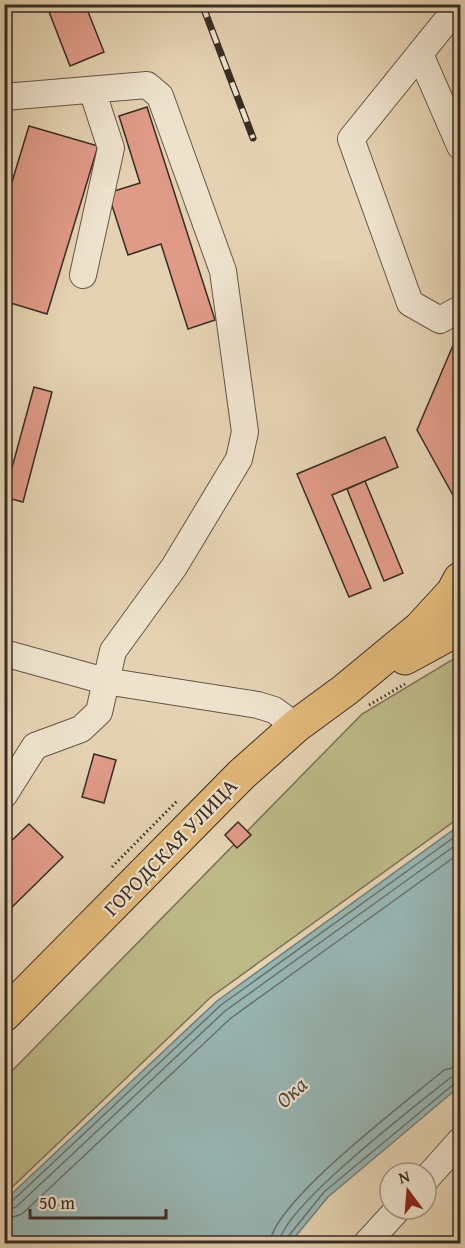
<svg xmlns="http://www.w3.org/2000/svg" width="465" height="1248" font-family="'Gentium Book Plus',serif">
	<rect width="100%" height="100%" fill="#e5d2b2"/>
	<filter id="stains"><feTurbulence type="fractalNoise" baseFrequency=".00333" numOctaves="4"/><feColorMatrix values="0 0 0 0 .2 0 0 0 0 .09 0 0 0 0 .02 0 0 0 .5 -.17"/></filter>
	<radialGradient id="worn" r=".72"><stop offset=".6" stop-color="#630" stop-opacity="0"/><stop offset="1" stop-color="#630" stop-opacity=".3"/></radialGradient>
	<!-- green -->
	<path fill="#bdb987" stroke="#7b7256" stroke-width="1.5" d="M460,655V817L211,997L5,1194V1078L362,714Z"/>
	<!-- water -->
	<path fill="#98b6b4" stroke="#727f7a" stroke-width="1.5" d="M460,825V1086L328,1197L290,1243H5V1200L217,1001Z"/>
	<g fill="none" stroke-linecap="round" stroke-linejoin="round">
		<!-- shore -->
		<path stroke="#68716c" stroke-width="1.5" d="M4,1204L11,1202L221,1005L460,833
			M4,1211L16,1207L225,1011L460,842
			M4,1220L22,1214L231,1018L460,853
			M270,1244C271,1203 410,1099 444,1070L460,1066
			M279,1244C280,1209 418,1104 450,1078L460,1075
			M286,1244L287,1238L324,1192L454,1084L460,1082"/>
	</g>
	<!-- building -->
	<path fill="#e09a88" stroke="#392c24" stroke-width="1.5" d="M46,4H85L104,52L70,66Z
		M147,107L215,320L188,329L161,244L128,255L108,193L140,183L119,116Z
		M29,126L98,146L47,314L4,301V208Z
		M460,329V481L454,497L417,430Z
		M34,387L52,392L23,502L4,497Z
		M385,437L398,467L332,495L371,588L349,597L297,474Z
		M365,481L403,573L384,581L347,489Z
		M94,754L116,760L104,803L82,797Z
		M238,822L251,835L237,848L225,835Z
		M29,824L63,857L4,915V848Z"/>
	<g fill="none" stroke-linecap="round" stroke-linejoin="round">
		<!-- minor casing -->
		<g stroke="#645648" stroke-width="28">
			<path id="minor" d="M460,4L351,139L410,303L440,320L460,309
				M420,54L460,146
				M4,97L147,85L160,96L223,271L245,432L239,459L174,567L113,651L99,712L81,729L35,746L4,795
				M83,275L111,148L92,90
				M4,653L105,681L258,705L274,710L296,726
				M426,1179L460,1141
				M366,1244L398,1209"/>
		</g>
		<!-- highway casing -->
		<g stroke="#392c24" stroke-width="35">
			<path id="highway" d="M405,658L460,628
				M4,1015L242,774L296,726L345,690L420,628L453,592L460,579"/>
		</g>
		<!-- path -->
		<path stroke="#392c24" stroke-width="3" stroke-dasharray="1.5 3" stroke-linecap="butt" d="M455,554L460,541
			M369,705L405,684
			M112,867L177,801"/>
		<!-- minor -->
		<use href="#minor" stroke="#eee2cd" stroke-width="26"/>
		<!-- highway -->
		<use href="#highway" stroke="#e2b979" stroke-width="33"/>
		<!-- rail casing -->
		<g stroke="#392c24" stroke-width="7">
			<path id="rail" d="M202,4L253,138"/>
		</g>
		<!-- rail -->
		<use href="#rail" stroke="#eee2cd" stroke-width="4.5" stroke-dasharray="14" stroke-linecap="butt"/>
	</g>
	<g text-anchor="middle" dominant-baseline="central" stroke-width="4.5" stroke-linejoin="round" paint-order="stroke">
		<!-- street labels -->
		<g font-size="21" fill="#392c24" stroke="#eee2cd">
			<text transform="translate(170 847) rotate(-46)">ГОРОДСКАЯ УЛИЦА</text>
		</g>
		<!-- water labels -->
		<g font-size="22" font-style="italic" fill="#4c4841" stroke="#eee2cd">
			<text transform="translate(291 1092) rotate(-43)">Ока</text>
		</g>
	</g>
	<!-- margin -->
	<rect width="465" height="1248" fill="none" stroke="#e5d2b2" stroke-width="24"/>
	<rect x="6" y="6" width="453" height="1236" fill="none" stroke="#392c24" stroke-width="3"/>
	<rect x="12" y="12" width="441" height="1224" fill="none" stroke="#392c24" stroke-width="1.5"/>
	<!-- north arrow -->
	<g transform="translate(408 1191) rotate(344)"><circle r="28" fill="#eee2cd" stroke="#a69989" stroke-width="1.5"/>
	<path d="M0-4.5L10 22L0 15L-10 22Z" fill="#8f2418"/>
	<text y="-9" font-size="16" font-weight="bold" text-anchor="middle" fill="#392c24">N</text>
	</g>
	<!-- scale -->
	<path d="M30 1209v9h136v-9" fill="none" stroke="#392c24" stroke-width="3"/>
	<text x="39" y="1209" font-size="18" fill="#392c24" stroke="#eee2cd" stroke-width="4.5" paint-order="stroke">50 m</text>
	<rect width="100%" height="100%" filter="url(#stains)"/>
	<rect width="100%" height="100%" fill="url(#worn)"/>
</svg>
